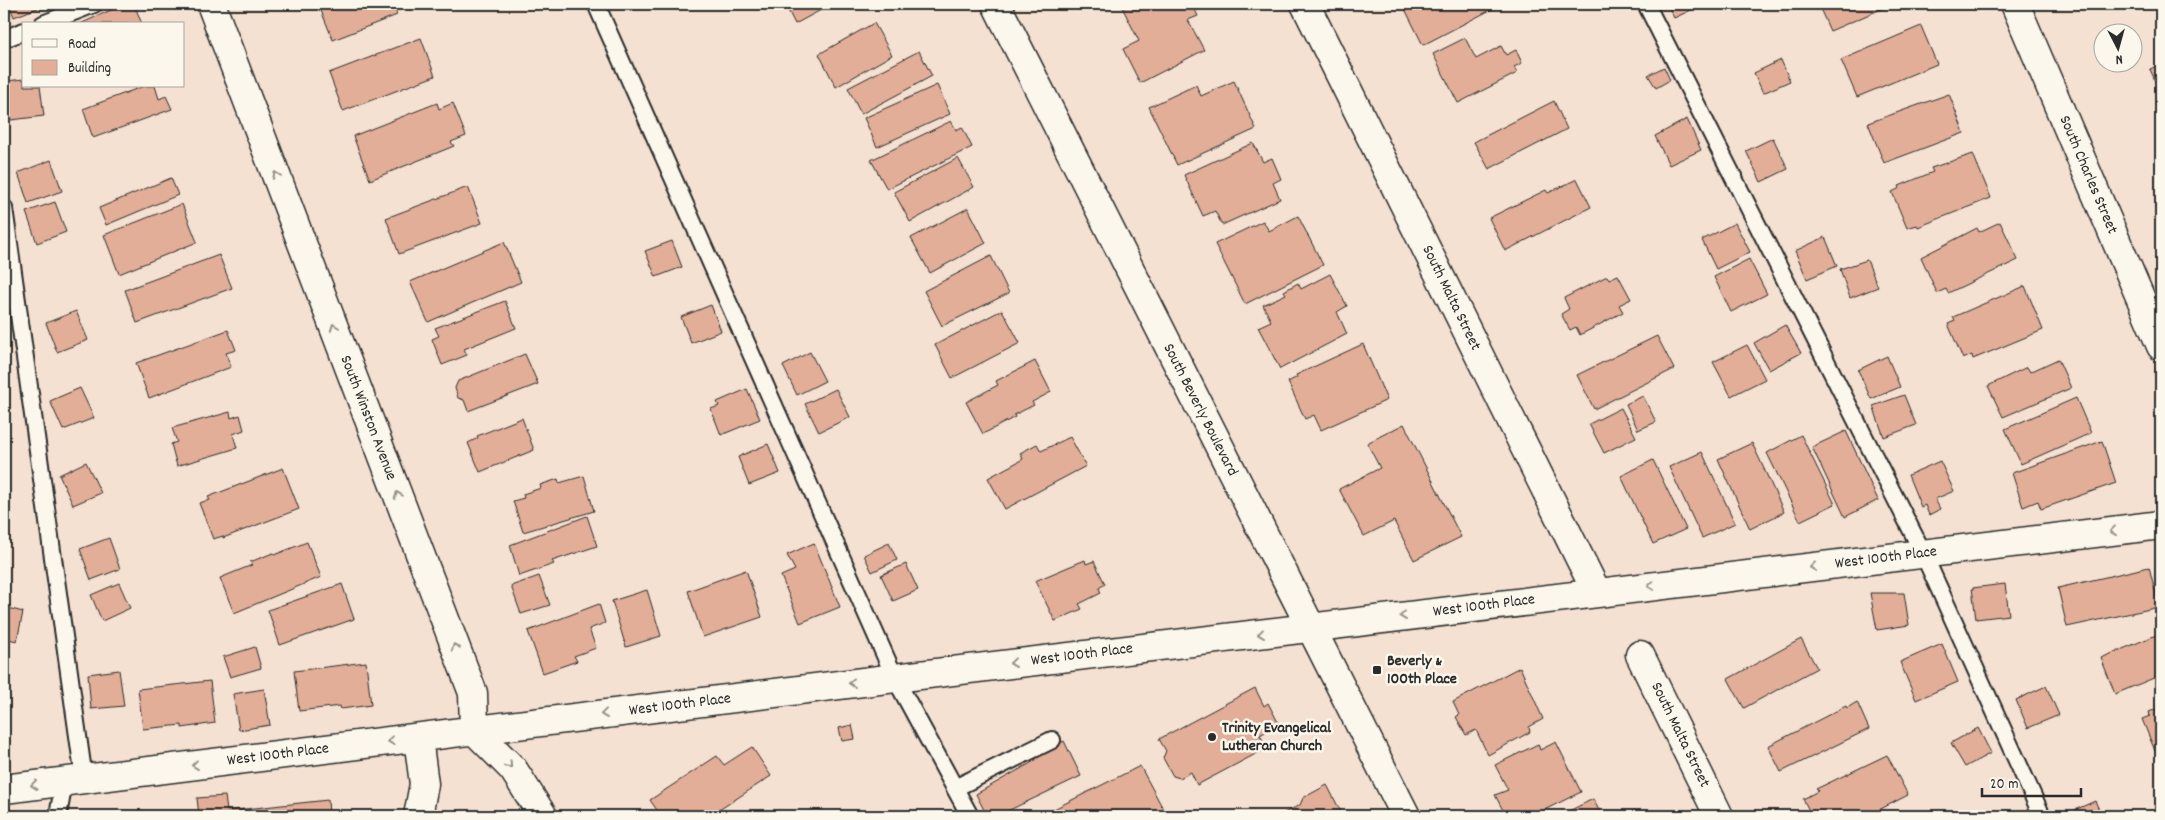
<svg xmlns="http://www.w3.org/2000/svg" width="2165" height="820" font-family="Dekko,sans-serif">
	<rect width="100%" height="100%" fill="#f4e1d2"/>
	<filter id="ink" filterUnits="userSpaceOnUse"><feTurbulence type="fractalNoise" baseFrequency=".02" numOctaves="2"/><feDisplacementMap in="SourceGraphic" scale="10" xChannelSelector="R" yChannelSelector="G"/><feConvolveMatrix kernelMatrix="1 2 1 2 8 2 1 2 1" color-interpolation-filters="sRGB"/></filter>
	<g filter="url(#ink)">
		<!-- building -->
		<path fill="#e3ae97" stroke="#2b2b2b" d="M9,4H48L14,17Z
			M124,4H134L142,24H80Z
			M331,4H393L397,15L333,40L320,8Z
			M785,4H832L795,24Z
			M1129,4H1192L1198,16L1188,20L1204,50L1140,83L1123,49L1139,41L1122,7Z
			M1409,4H1499L1500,5L1423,45L1404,7Z
			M1667,4H1704L1674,18Z
			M1818,4H1893L1830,31Z
			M874,23L892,55L836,87L819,54Z
			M1921,26L1937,64L1857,97L1841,60Z
			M421,38L435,76L343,111L329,73Z
			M1465,38L1476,59L1501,46L1506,55L1516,50L1522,63L1514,67L1517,73L1458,103L1433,54Z
			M919,51L932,76L861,114L848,88Z
			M1781,60L1790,81L1763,93L1754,73Z
			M2161,64V95L2150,69Z
			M1664,67L1670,80L1656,88L1648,75Z
			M24,79V86H40L44,116L11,120L7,81Z
			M1234,81L1256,129L1177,165L1149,107L1196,85L1201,96Z
			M937,85L950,114L877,147L864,118Z
			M144,86H155L159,99L166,96L172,109L93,138L83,109Z
			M1949,94L1964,133L1884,163L1868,123Z
			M1554,101L1567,129L1489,169L1474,142Z
			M437,103L439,109L453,103L466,136L451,142L454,146L370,180L353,136Z
			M1687,119L1701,150L1669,165L1655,136Z
			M951,121L956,130L962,127L972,147L887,189L871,160Z
			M1773,138L1788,169L1761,182L1746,151Z
			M1253,143L1263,162L1272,158L1281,179L1273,183L1280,199L1222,225L1215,211L1203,216L1184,175Z
			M1973,154L1991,198L1918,227L1917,225L1907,228L1892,192L1900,188L1899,186L1933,172L1931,168Z
			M958,158L974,187L910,222L894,192Z
			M51,160L62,191L28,203L18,173Z
			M171,178L178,195L106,225L99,208Z
			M1577,179L1591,207L1505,251L1489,218L1546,190L1548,193Z
			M468,187L482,223L399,254L386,218Z
			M55,202L66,232L37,243L26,212Z
			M182,204L197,242L119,274L104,235Z
			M968,208L986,243L930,273L911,238Z
			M1298,216L1323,265L1245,304L1215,244L1263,221L1269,231Z
			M2000,222L2018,260L1948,293L1946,289L1937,293L1921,257L1977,228L1979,232Z
			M1735,223L1750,252L1716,269L1702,240Z
			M1825,237L1837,266L1807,279L1795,251Z
			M672,241L682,267L656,277L645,251Z
			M504,242L521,282L428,322L410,282Z
			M219,255L232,288L137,323L125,290Z
			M991,256L1009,293L942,326L924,291Z
			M1749,259L1767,294L1731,312L1714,277Z
			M1867,260L1878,287L1850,298L1840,269Z
			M1330,274L1347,306L1337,312L1347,334L1280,369L1258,327L1271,321L1263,305L1286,294L1284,291L1298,283L1301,289Z
			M1618,275L1631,299L1619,305L1623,312L1580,335L1576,327L1570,330L1561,314L1569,309L1564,298L1607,276L1609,279Z
			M2025,286L2043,330L1973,359L1972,355L1963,359L1948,324L1955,321L1953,317Z
			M505,301L516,328L464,349L467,355L442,365L432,339L439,336L435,328Z
			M711,305L721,331L691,343L681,317Z
			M1002,310L1020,343L952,378L935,345Z
			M76,311L88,340L57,352L46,323Z
			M1785,325L1801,353L1769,370L1754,343Z
			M228,330L236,350L226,353L231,367L149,398L136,363Z
			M1657,336L1674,369L1594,409L1577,375Z
			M1363,344L1387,400L1321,430L1314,415L1305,419L1288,382L1297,377L1296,375Z
			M1747,345L1765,379L1731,396L1713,362Z
			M810,352L825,381L797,395L783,366Z
			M525,354L538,384L468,411L464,400L458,398L455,388L458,381Z
			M1887,356L1900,387L1871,399L1858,370Z
			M2058,359L2071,388L2003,417L1988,386L2027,367L2030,372Z
			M1035,361L1051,392L1032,402L1034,405L1014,415L1015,417L983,434L966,402L998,385L996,381Z
			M80,388L94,418L63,430L50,401Z
			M747,389L760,419L721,435L711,409L719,406L717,402Z
			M836,389L850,417L819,432L805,404Z
			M1904,395L1916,425L1884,437L1873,406Z
			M1643,396L1656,422L1638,430L1626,404Z
			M2076,398L2091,433L2021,464L2005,429Z
			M1621,408L1636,437L1604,453L1589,424Z
			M230,412L231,418L240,415L244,430L233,434L237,448L177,466L171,444L177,442L172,428Z
			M522,418L534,450L480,472L468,443L478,438L477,436Z
			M1404,424L1461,537L1414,560L1394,521L1364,536L1339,489L1380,468L1367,443Z
			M1846,431L1878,500L1845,517L1812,447Z
			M1801,435L1835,504L1800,521L1767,453Z
			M1070,437L1086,466L1005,509L988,478L1023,459L1020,453L1037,444L1041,451Z
			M2102,441L2116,483L2041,509L2038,501L2023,507L2012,473Z
			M1752,443L1784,512L1750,529L1718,459Z
			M768,444L780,473L749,485L738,457Z
			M1702,452L1735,523L1702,538L1669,467Z
			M1653,460L1686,529L1653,544L1621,476Z
			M1940,461L1954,491L1935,499L1940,509L1929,515L1925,505L1921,507L1908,475Z
			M86,462L101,493L73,505L59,475Z
			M283,468L299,509L223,538V536L213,539L199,503L210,500L208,497Z
			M584,476L594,511L523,532L513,501L524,498L523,494L541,488L540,485L558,479L559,483Z
			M587,516L597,546L552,561L554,564L519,576L510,545Z
			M109,538L120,569L91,580L80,549Z
			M307,542L321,577L234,613L220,578L252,565L250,562L273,553L274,555Z
			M814,543L840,607L800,623L781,576L795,570L787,555Z
			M889,543L897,560L872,572L864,555Z
			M1085,560L1086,564L1094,561L1105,584L1099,588L1101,593L1079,604L1082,609L1055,621L1035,581Z
			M906,564L918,590L893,601L881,575Z
			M2149,567L2159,607L2067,627L2058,588Z
			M746,570L762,617L703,637L688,591Z
			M539,576L550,605L521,614L511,586Z
			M119,583L130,608L102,621L91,595Z
			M342,584L354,619L280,645L268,610Z
			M2005,584L2009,615L1976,619L1972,588Z
			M647,590L661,636L626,647L612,601Z
			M1870,593H1904L1909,625L1877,630Z
			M599,604L605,623L589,629L596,648L574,656L577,661L543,673L528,631Z
			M4,607L23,612L17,641L4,638Z
			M2161,633V675L2115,694L2101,658Z
			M1801,639L1817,668L1744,708L1728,679Z
			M1942,644L1958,682L1916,700L1900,662Z
			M255,647L261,668L230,677L223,657Z
			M366,662L371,705L341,709L340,706L299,711L294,671Z
			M1520,667L1543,719L1529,727L1530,732L1488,755L1476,730L1466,735L1456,717L1459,715L1453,702Z
			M119,670L124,706L91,709L88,674Z
			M210,681L215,723L182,728V725L143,729L138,689Z
			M2046,686L2059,715L2028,728L2016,700Z
			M1255,688L1264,706L1268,703L1279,724L1260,735L1267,748L1197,785L1191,772L1180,778L1173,776L1163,758L1166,751L1159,739Z
			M264,689L270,725L239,730L233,694Z
			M1857,702L1869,729L1781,772L1768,746L1846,706L1847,708Z
			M2161,707V748L2155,751L2142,719L2150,716L2149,712Z
			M852,725L855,739L842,741L839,728Z
			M1978,728L1991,753L1965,767L1951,743Z
			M1064,741L1081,776L997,816H987L976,794L1036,760L1034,756Z
			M1556,742L1581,792L1532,816H1511L1508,810L1504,812L1495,795L1508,790L1495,765L1538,744L1540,750Z
			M752,747L771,776L710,816H661L650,800L717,756L724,765Z
			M1887,755L1908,795L1867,816H1812L1803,799L1818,791L1816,789Z
			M1140,766L1166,814L1161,816H1040Z
			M1327,785L1343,816H1278L1300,805L1303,798Z
			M225,796L227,811L328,800L329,816H199L197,798Z
			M1593,799L1602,816H1559Z
			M2095,801L2102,816H2070L2068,813Z"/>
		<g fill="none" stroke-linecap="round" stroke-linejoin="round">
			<!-- service casing -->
			<g stroke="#2b2b2b" stroke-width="20">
				<path id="service" d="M596,4L895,678L970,816
					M1646,4L1923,553L2042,816
					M43,24L94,4
					M4,39L24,31
					M4,208L84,779
					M955,788L1052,740
					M58,816L64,782"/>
			</g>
			<!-- minor casing -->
			<g stroke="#2b2b2b" stroke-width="31">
				<path id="minor" d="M211,4L473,693L474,730L513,769L543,816
					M1305,4L1597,593
					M2015,4L2161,346
					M1640,655L1719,816
					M418,738L424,784L418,816
					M4,789L895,678L2161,525"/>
			</g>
			<!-- secondary casing -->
			<g stroke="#2b2b2b" stroke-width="31">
				<path id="secondary" d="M996,4L1406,816"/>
			</g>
			<!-- service -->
			<use href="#service" stroke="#fbf7ec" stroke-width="16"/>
			<!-- minor -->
			<use href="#minor" stroke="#fbf7ec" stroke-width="28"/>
			<!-- secondary -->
			<use href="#secondary" stroke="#fbf7ec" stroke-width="28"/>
		</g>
		<!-- one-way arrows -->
		<defs><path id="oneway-chevron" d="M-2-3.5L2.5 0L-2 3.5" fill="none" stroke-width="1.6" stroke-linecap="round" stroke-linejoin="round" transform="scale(1.25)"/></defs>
		<g stroke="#93918c">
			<use href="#oneway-chevron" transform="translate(276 175) rotate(-111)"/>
			<use href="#oneway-chevron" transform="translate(334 327) rotate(-111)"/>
			<use href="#oneway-chevron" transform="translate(398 495) rotate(-111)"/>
			<use href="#oneway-chevron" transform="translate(2113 531) rotate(173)"/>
			<use href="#oneway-chevron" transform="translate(1813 567) rotate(173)"/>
			<use href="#oneway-chevron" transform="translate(1651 586) rotate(173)"/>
			<use href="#oneway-chevron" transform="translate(1403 616) rotate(173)"/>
			<use href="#oneway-chevron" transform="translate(1261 634) rotate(173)"/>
			<use href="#oneway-chevron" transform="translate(455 647) rotate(-111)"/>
			<use href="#oneway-chevron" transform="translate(1013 663) rotate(173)"/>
			<use href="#oneway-chevron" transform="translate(852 683) rotate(173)"/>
			<use href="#oneway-chevron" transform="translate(604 714) rotate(173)"/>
			<use href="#oneway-chevron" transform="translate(391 741) rotate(173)"/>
			<use href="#oneway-chevron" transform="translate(195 765) rotate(173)"/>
			<use href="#oneway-chevron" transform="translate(509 765) rotate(47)"/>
			<use href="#oneway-chevron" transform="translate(34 785) rotate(173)"/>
		</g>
	</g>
	<!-- markers -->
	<g fill="#2b2b2b" stroke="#fbf7ec" stroke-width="2">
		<rect x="1372" y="665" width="10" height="10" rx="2.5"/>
		<circle cx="1212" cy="737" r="5"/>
	</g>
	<g text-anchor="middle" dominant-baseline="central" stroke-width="5" stroke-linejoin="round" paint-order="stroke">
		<!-- street labels -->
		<g font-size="16" fill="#2b2b2b" stroke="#fbf7ec">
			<text transform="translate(2088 175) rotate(67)">South Charles Street</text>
			<text transform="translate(1451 298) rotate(64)">South Malta Street</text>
			<text transform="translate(1200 410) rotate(63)">South Beverly Boulevard</text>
			<text transform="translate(368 418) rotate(69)">South Winston Avenue</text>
			<text transform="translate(1886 558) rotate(-7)">West 100th Place</text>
			<text transform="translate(1484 606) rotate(-7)">West 100th Place</text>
			<text transform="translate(1082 655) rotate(-7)">West 100th Place</text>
			<text transform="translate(680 705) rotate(-7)">West 100th Place</text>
			<text transform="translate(1680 735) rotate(64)">South Malta Street</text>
			<text transform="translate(278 755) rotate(-7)">West 100th Place</text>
		</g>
		<!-- poi labels -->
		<g font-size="16" font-weight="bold" fill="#2b2b2b" stroke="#fbf7ec" text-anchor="start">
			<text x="1387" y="661">Beverly &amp;<tspan x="1387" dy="18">100th Place</tspan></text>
			<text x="1222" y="728">Trinity Evangelical<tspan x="1222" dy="18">Lutheran Church</tspan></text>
		</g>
	</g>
	<!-- margin -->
	<rect width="2165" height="820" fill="none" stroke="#fbf7ec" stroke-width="20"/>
	<rect x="10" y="10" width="2145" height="800" fill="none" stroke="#2b2b2b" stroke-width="2" filter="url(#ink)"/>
	<!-- legend -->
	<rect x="22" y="22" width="162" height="65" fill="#fbf7ec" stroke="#a8a59f"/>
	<rect x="32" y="39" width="25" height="8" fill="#fbf7ec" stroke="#a8a59f"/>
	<text x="68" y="48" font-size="15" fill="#2b2b2b">Road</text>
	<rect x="32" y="60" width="25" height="15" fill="#e3ae97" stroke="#a8a59f"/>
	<text x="68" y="72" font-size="15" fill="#2b2b2b">Building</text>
	<!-- north arrow -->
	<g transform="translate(2118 48) rotate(174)"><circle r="24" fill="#fbf7ec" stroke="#a8a59f"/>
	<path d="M0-4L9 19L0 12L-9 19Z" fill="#2b2b2b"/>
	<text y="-8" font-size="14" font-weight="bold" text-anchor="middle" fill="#2b2b2b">N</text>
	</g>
	<!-- scale -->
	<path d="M1982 788v8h99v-8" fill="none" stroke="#2b2b2b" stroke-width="2.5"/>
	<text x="1990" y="788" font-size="15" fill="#2b2b2b" stroke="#fbf7ec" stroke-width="4" paint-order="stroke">20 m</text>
</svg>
